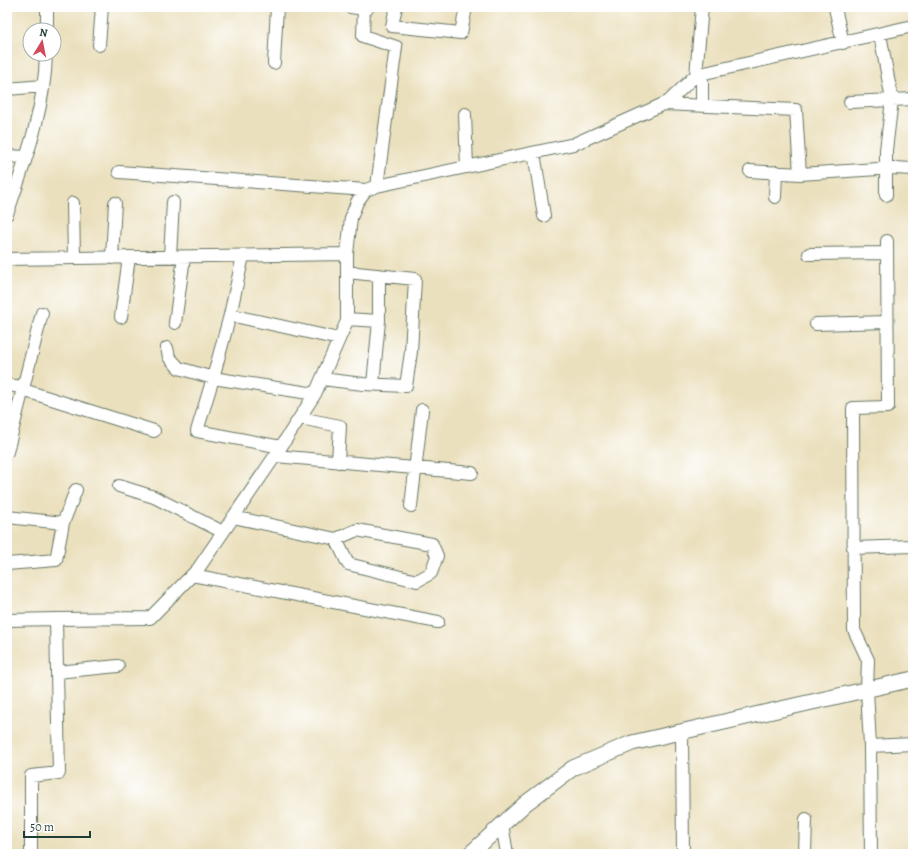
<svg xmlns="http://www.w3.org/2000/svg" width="920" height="861" font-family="Alegreya,serif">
	<rect width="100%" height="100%" fill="#fff"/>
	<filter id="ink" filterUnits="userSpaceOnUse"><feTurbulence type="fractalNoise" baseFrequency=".025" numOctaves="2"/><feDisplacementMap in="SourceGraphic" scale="8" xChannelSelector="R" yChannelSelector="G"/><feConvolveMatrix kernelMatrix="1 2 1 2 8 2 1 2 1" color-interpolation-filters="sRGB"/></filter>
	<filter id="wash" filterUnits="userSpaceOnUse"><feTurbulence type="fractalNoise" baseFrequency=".012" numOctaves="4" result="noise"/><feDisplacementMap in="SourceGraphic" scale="16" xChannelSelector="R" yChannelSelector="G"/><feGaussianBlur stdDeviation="0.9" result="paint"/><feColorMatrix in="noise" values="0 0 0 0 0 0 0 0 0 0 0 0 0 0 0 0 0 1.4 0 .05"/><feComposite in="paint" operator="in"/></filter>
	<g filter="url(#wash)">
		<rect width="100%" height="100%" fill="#ebe0bd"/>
	</g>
	<g filter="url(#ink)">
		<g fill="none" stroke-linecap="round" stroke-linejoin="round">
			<!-- minor casing -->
			<g stroke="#667664" stroke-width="14">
				<path id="minor" d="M350,7L367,9V7
					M396,7L392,26L461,33L466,7
					M835,8L843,43
					M47,30V7
					M880,34L892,100L886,150V195
					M99,45L102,7
					M274,63L277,7
					M702,74V106
					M696,75L702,7
					M7,89L43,86
					M850,102L913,99
					M664,104L796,110L800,174
					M465,114L467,167
					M534,153L544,216
					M7,156L25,157
					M750,171L800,174L894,168L913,169
					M119,172L366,190
					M377,186L574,144L668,102L696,75L913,26
					M775,197L776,172
					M73,203L74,258
					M7,214C25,162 45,109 46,54
					M809,254L887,253
					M170,257L173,202
					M112,258L115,203
					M7,259L347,254
					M230,315L243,256
					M121,317L129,257
					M347,319L379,321
					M175,323L184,257
					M816,324L887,322
					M167,348L169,357L179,368L213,378L315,394
					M322,379L363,384L406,386L411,352L415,279L347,272
					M373,384L379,321V275
					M7,385L23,387
					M23,390L154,431
					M300,418L340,426L338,462
					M281,447L197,431L213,378L230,315L339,339
					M7,452L42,313
					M275,456L472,473
					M119,486L154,497L223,532
					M411,506L422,410
					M7,517L63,523
					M233,517L336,539L357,530L432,544L437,556L431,573L417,581L348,564L336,539
					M853,548L913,546
					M7,564L56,560L63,523L76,490
					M192,575L438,622
					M7,620L56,619
					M57,672L118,666
					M682,732L683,854
					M870,746L913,744
					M502,824L507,854
					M31,854V776L59,773L56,619L150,618L198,569L275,456L315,394L347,321V254L351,218L357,202L366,190L377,186L396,47L363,36L364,8
					M805,854L806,819
					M871,854L870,746L867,690L868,660L854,630L853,408L888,407L887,241"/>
			</g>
			<!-- major casing -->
			<g stroke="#667664" stroke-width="17">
				<path id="major" d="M470,854L526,803L573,768L632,743L913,679"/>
			</g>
			<!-- minor -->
			<use href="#minor" stroke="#fff" stroke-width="12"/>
			<!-- major -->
			<use href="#major" stroke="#fff" stroke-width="15"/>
		</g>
	</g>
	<!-- margin -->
	<rect width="920" height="861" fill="none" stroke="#fff" stroke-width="24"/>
	<!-- north arrow -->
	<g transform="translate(42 42) rotate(10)"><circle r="19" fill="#ffffff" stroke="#a5b1ae"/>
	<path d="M0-3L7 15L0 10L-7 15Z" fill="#d1495b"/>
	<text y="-6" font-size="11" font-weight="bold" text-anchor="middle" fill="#1f3d34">N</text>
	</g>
	<!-- scale -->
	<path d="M24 831v6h66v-6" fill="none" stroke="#1f3d34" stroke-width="2"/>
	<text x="30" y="831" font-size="12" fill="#1f3d34" stroke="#ffffff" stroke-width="3" paint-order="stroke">50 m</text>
</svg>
